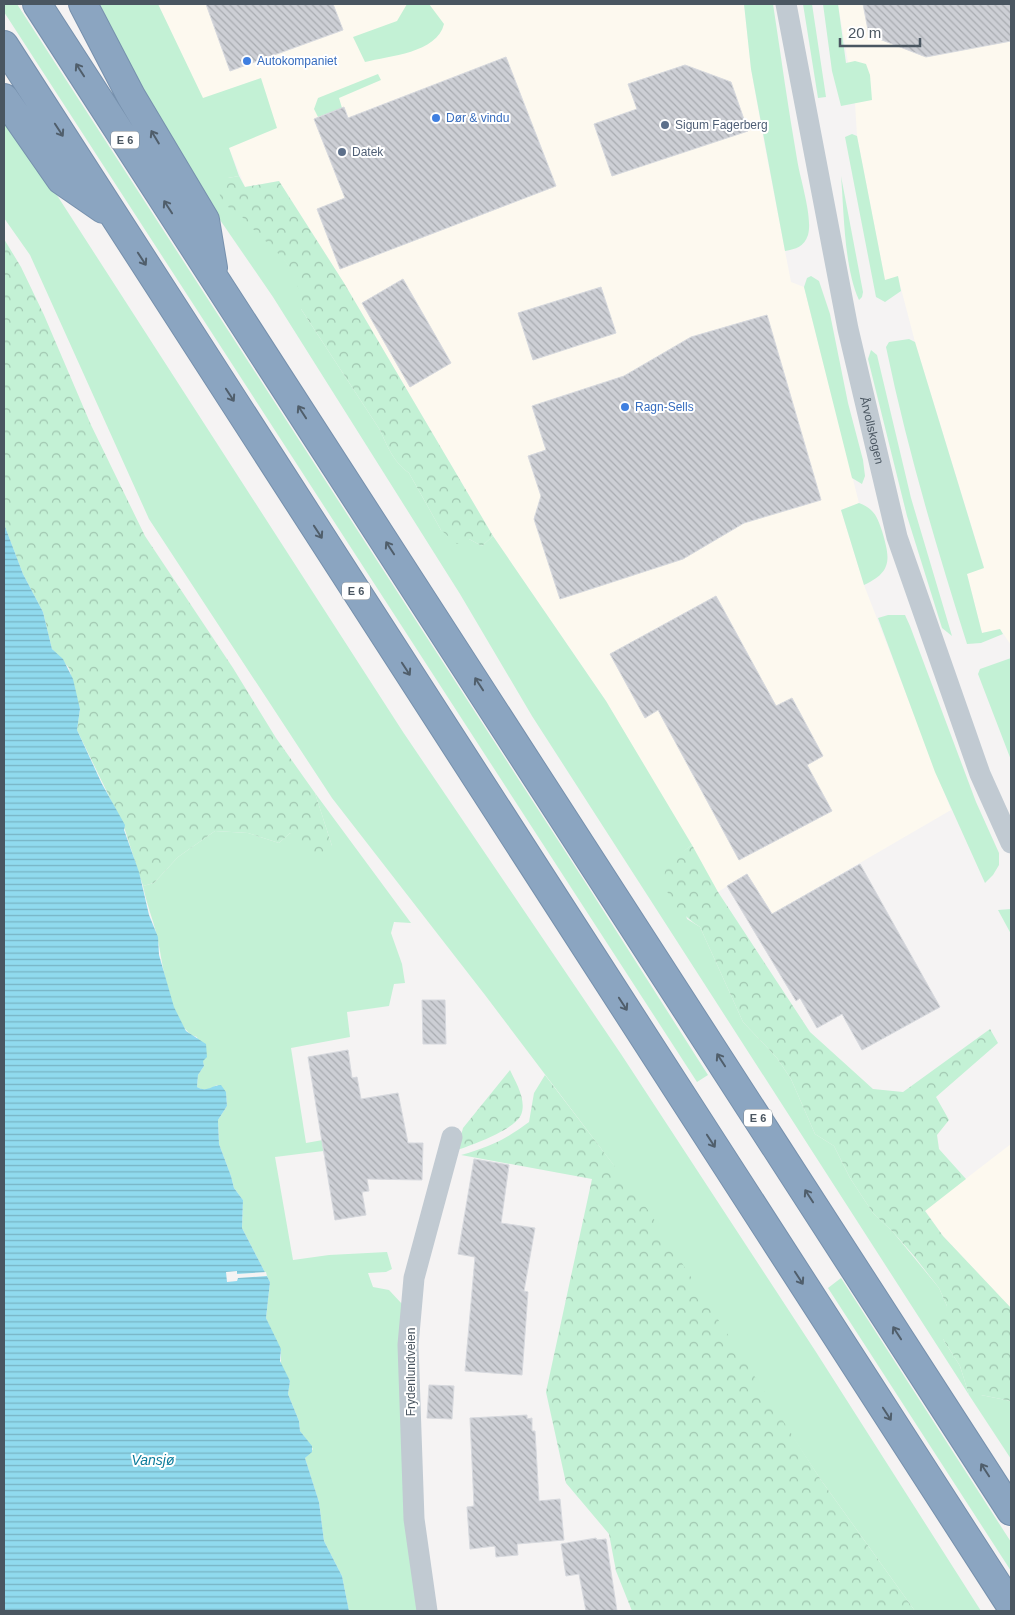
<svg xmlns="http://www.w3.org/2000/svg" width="1015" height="1615" font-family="Helvetica,sans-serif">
	<defs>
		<pattern id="forest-crowns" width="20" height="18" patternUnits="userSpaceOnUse" patternTransform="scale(1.25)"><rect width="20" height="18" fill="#c3f1d5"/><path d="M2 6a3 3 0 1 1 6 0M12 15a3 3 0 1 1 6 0" fill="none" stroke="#a0c6b0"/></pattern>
		<pattern id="water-rules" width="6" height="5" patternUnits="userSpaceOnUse" patternTransform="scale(1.25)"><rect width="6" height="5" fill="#90daee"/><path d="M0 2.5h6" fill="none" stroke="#78b4c4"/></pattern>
		<pattern id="building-back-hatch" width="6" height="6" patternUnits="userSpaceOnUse" patternTransform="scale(1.25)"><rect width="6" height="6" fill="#cdcfd5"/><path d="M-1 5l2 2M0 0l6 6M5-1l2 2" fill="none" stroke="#a8abb0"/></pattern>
	</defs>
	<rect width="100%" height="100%" fill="#f5f3f3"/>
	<!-- commercial -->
	<path fill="#fdf9ef" d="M158,4H744L751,69L764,142L791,282L804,287L859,503L841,510L864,585L951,810L772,914L747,874L718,892L606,701L493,536L344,283L279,181L245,187L229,148L261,78L202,99Z
		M838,4H1011V645L1000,629L982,633L967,574L984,567L915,342L898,277L885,280L857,136L855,103Z
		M1011,1144V1308L943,1236L925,1210Z"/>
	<!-- grass -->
	<path fill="#c3f1d5" d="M4,4H17L587,885L708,1075L697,1082L4,12Z
		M100,4H158L203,98L261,78L277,128L229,148L239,176L228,178L236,209L278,251L293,272L301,291V309L380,430C387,446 394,463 409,473L441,530L469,539L482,546L493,536L606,701L692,845L672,860L687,919L700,927L743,1022L777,1058L791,1079L815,1134L834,1146L850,1178L873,1213L893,1232L939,1288L947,1306L943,1339L960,1366L969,1395H981L1011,1401V1459L969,1395L532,716L460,594L273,297L218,217L131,68Z
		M407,4H429L444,24C437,53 389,56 365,62L353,37L397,21Z
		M744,4H773C781,56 788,108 797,159C800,179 813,217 808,235C804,247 796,249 785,251L751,69Z
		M803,4H812L826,97L818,98Z
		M823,4H838L846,63L855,61L866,64L870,75L872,100L841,106L832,71Z
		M378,74L381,80L339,98L342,108L318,117L314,109L318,98Z
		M4,113L403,732L621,1054L816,1352L981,1611H915L821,1480L612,1163L485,995L332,798L149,519L30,255L4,218Z
		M852,134L857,136L885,280L898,276L901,291L885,302L876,297L845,137Z
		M841,176L863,292L862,297L859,300C844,268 844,211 841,176Z
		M811,276L819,281L830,314L848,403L863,460L865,476L862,484L852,478L804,287L807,278Z
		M909,339L915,342L984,568L967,574L982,633L1000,629L1003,634L981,643L967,644C936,546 907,448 886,347L889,342Z
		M871,350L877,355L911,498L952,636L942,628L907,516L868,359Z
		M859,503C874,509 877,516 882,531C890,558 893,572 864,585L841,510Z
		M888,615H905L910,626L976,802L999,853V865L993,875L985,883L935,772L878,618Z
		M1011,658V760L978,674L980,669Z
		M315,793L411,923L394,922L391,933L402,964L405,983L394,984L389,1006L347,1012L350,1037L291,1048L306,1143L362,1133L364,1146L275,1157L293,1260L329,1255L387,1252L392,1269L386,1272L368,1273L373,1287L389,1290L402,1304L423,1611H349L342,1576L324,1541L319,1502L305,1458L313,1449L300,1431L299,1421L288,1394L290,1381L281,1367V1352L266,1318L270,1282L242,1228L243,1200L234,1188L231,1176L219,1144L218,1120L227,1106L226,1092L217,1085C210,1089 205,1092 197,1087L198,1075L204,1066L197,1037C172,1031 163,967 159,946C156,926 147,907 143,886L154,883L178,857L215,831L248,833L279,843L290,833L332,846Z
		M1011,909V934L998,910Z
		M841,1278L1011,1542V1571L828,1288Z"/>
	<!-- forest -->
	<path fill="url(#forest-crowns)" d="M239,176L245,187L279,181L344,283L493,536L482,546L469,539L457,544L441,530L409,473C394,463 387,446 380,430L301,309C300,270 281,256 255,231C242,218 240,210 222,205L219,191L228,178Z
		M4,239L21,267L44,315L91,425L145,536L233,668L276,738L315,793L332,846L318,855L290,833L279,843L248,833L215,831L178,857L154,883L143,886L124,827L77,730L80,709L69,668L52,649L43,612L23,574L4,524Z
		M692,845L718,892L810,1032L873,1089L903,1092L990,1029L998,1043L936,1097L949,1120L937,1135L939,1149L966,1179L925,1211L943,1236L1011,1308V1401L981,1395H969L960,1366L943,1339L938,1322L947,1306L939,1288L914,1256L893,1232L873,1213L850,1178L834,1146L815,1134L791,1079L777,1058L743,1022L700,927C680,914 650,884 672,859C677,854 686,850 692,845Z
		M510,1070C516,1083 527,1100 521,1115C514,1130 472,1145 457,1150L463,1128Z
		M545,1075L648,1210L821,1480L915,1611H632L616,1571L609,1534L566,1483L546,1392L592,1179L461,1155C489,1147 505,1140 529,1122L534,1093Z"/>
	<!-- water -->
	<path fill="url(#water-rules)" d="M4,524L23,574L43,612L52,649L63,659L73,679L80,709L77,730L102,784L125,825L124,830L139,872L149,915L158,937L159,955L174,1007L186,1031L206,1044L207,1057L203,1061L204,1066L198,1075L197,1087C207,1093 212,1085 221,1085L226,1092L227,1106L218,1120L219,1144L231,1176L234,1188L243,1200L242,1228L270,1282L266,1318L281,1349L280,1361L290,1381L288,1394L299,1421L300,1431L312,1446V1452L305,1458L319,1502L324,1541L342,1576L349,1611H4Z"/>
	<!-- pier -->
	<path fill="#f5f3f3" d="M237,1271V1274L266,1272L267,1276L238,1278L237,1281L227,1282L226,1272Z"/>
	<!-- building -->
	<path fill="url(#building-back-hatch)" stroke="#d7d9de" d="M206,4H333L343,30L230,71Z
		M863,4H1011V41L926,57L869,35Z
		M506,57L556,186L340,269L317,209L345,198L314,119L344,107L348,118Z
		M685,65L731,82L748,131L612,176L594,124L637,109L628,84Z
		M403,279L451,363L410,387L362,303Z
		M601,287L616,333L533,360L518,313Z
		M767,315L821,500L744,523L683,559L560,599L534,519L541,496L528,456L546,450L532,406L624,376L691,337Z
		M716,596L776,706L792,698L823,756L807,765L832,811L739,860L658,710L645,718L610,654Z
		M860,864L940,1007L862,1050L842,1014L817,1028L800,998L796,1001L727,886L747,874L772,914Z
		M422,1000H445L446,1044H423Z
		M348,1050L352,1078L357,1077L361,1099L398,1093L408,1143H423L422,1180L367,1179L369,1191L362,1192L366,1215L335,1220L308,1057Z
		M474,1159L509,1165L501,1223L535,1228L524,1291L528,1292L522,1375L465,1371L475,1257L458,1254Z
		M429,1385L454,1386L452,1419L427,1418Z
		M527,1415V1419L532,1418V1431H535L539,1501L560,1499L564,1540L517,1544L518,1555L496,1557L495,1546L470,1549L467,1507L474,1506L470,1418Z
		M596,1538L597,1540L606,1539L617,1611H586L579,1574L566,1576L561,1544Z"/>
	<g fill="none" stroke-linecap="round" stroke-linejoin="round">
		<!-- motorway casing -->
		<g stroke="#7690ad" stroke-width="30">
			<path id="motorway" d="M37,4L1011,1511
				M83,4L131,96L205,220L213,268
				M4,45L1011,1606
				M4,98L61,180L103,209"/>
		</g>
		<!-- minor -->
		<g stroke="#c1cad2" stroke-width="21">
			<path id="s1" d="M786,4L848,329L897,537L980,774L1011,843"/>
			<path d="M427,1611L414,1519L408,1345L414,1278L452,1137"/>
		</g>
		<!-- motorway -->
		<use href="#motorway" stroke="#8ba5c1" stroke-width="28"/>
	</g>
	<!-- one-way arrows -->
	<defs><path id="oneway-shaft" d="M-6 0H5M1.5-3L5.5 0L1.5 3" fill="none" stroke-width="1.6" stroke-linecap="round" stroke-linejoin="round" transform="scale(1.25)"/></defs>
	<g stroke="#505e6b">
		<use href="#oneway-shaft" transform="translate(80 70) rotate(-123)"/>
		<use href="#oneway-shaft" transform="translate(59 130) rotate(57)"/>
		<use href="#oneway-shaft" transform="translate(155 137) rotate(-121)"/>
		<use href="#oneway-shaft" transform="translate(168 207) rotate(-123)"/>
		<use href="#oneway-shaft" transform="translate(142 259) rotate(57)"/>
		<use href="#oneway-shaft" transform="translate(230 395) rotate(57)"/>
		<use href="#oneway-shaft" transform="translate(302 412) rotate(-123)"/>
		<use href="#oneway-shaft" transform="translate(318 532) rotate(57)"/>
		<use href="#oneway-shaft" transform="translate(390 548) rotate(-123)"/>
		<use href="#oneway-shaft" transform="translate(406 669) rotate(57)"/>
		<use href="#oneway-shaft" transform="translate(479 684) rotate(-123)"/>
		<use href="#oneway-shaft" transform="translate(623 1004) rotate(57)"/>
		<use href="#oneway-shaft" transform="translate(721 1060) rotate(-123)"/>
		<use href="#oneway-shaft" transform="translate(711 1141) rotate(57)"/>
		<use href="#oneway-shaft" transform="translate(809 1196) rotate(-123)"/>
		<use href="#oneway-shaft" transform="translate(799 1278) rotate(57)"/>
		<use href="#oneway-shaft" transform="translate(897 1333) rotate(-123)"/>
		<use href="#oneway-shaft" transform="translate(887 1414) rotate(57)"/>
		<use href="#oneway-shaft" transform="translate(985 1470) rotate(-123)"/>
	</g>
	<!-- markers -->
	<g fill="#3f7fe0" stroke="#fff" stroke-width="2">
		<circle cx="247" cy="61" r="5"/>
		<circle cx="436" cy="118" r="5"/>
		<circle cx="625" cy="407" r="5"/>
	</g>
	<g fill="#5c6f8a" stroke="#fff" stroke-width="2">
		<circle cx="665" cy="125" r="5"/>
		<circle cx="342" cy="152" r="5"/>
	</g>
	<g text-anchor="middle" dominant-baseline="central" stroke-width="4" stroke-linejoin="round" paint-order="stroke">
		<!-- shield labels -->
		<g fill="#fff" stroke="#808990" stroke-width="1">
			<rect x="111" y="131.5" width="28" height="17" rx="4"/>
			<rect x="342" y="582.5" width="28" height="17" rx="4"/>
			<rect x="744" y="1109.5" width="28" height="17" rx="4"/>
		</g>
		<g font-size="11" font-weight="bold" fill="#4a5661">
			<text x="125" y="140">E 6</text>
			<text x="356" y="591">E 6</text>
			<text x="758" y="1118">E 6</text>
		</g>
		<!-- shop labels -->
		<g font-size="12" fill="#366cbe" stroke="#fff" text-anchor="start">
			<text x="257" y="61">Autokompaniet</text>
			<text x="446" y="118">Dør &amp; vindu</text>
			<text x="635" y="407">Ragn-Sells</text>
		</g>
		<!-- service labels -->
		<g font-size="12" fill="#4e5e75" stroke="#fff" text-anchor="start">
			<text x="675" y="125">Sigum Fagerberg</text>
			<text x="352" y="152">Datek</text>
		</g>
		<!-- street labels -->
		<g font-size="12" fill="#4a5661" stroke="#fff">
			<text stroke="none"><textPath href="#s1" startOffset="435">Årvollskogen</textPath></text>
			<text transform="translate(411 1372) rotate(-90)">Frydenlundveien</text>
		</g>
		<!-- water labels -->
		<g font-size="14" font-style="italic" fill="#0c7c9b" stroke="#fff">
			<text x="153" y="1460">Vansjø</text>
		</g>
	</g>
	<!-- border -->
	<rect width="1015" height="1615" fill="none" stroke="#4a5661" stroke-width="10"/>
	<!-- scale -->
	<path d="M840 38v8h80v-8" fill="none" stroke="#4a5661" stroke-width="2.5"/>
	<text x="848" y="38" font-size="15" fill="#4a5661" stroke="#ffffff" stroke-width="4" paint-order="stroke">20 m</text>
</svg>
